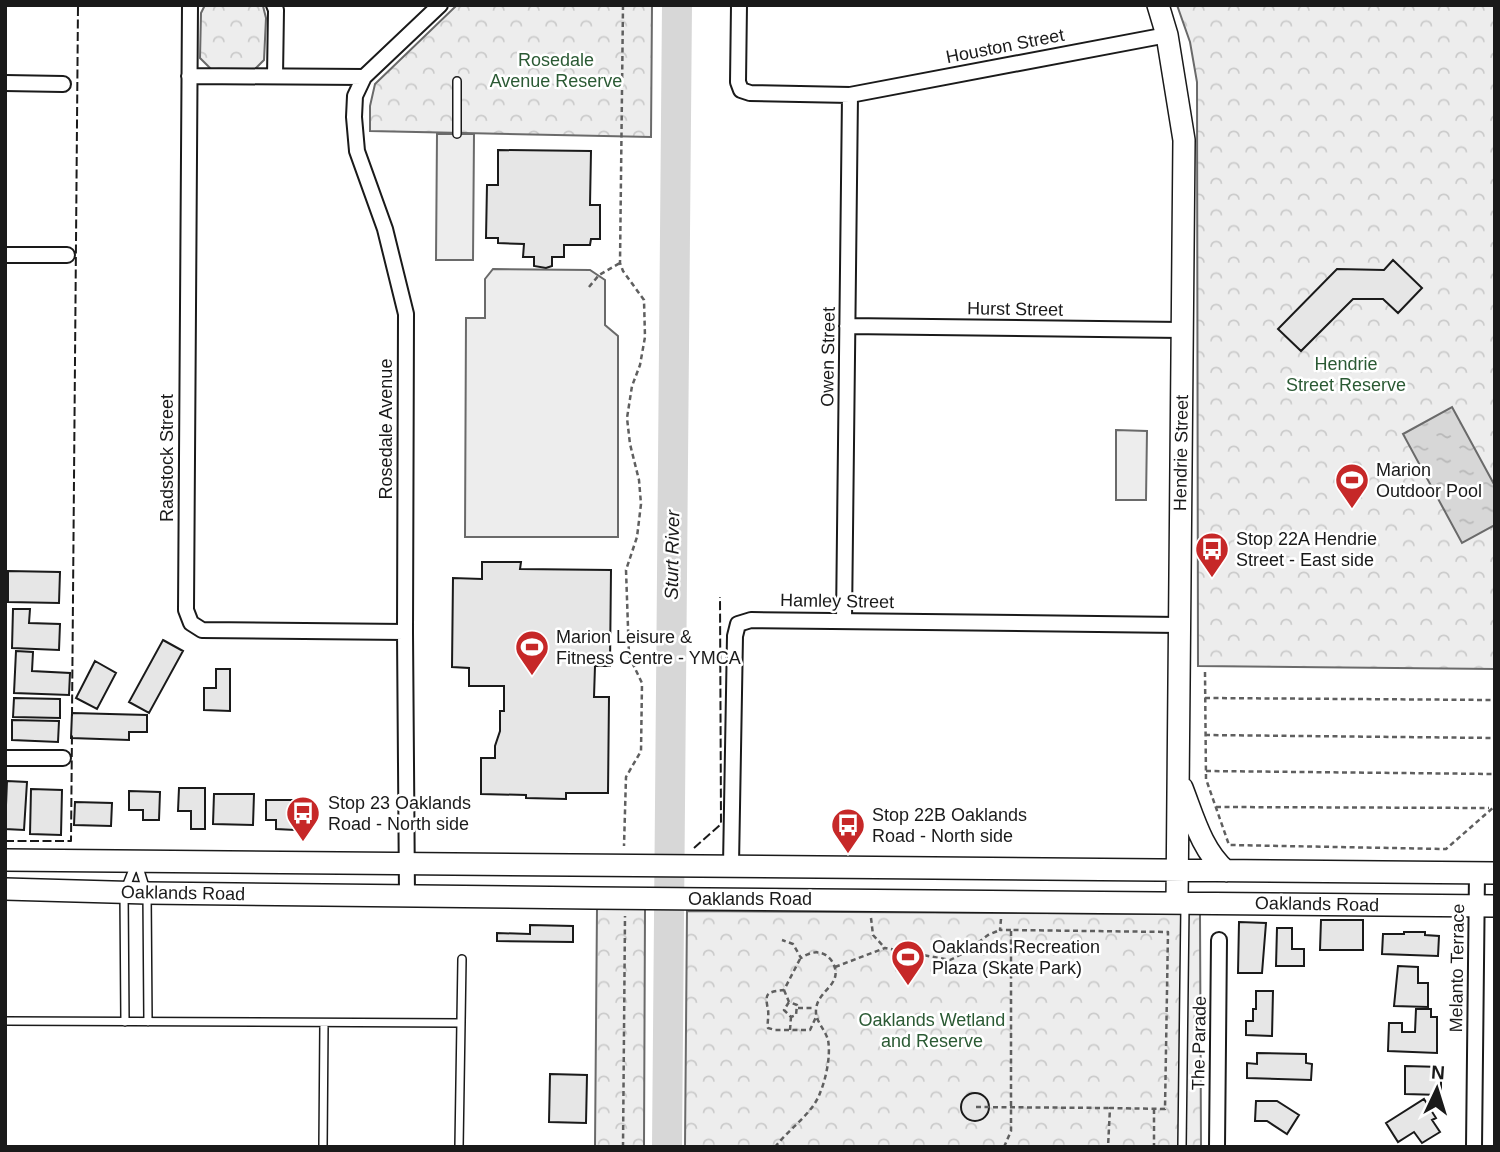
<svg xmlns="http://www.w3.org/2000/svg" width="1500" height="1152" font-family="Arial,sans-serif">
	<defs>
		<pattern id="park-crowns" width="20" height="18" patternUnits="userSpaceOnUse" patternTransform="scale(1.75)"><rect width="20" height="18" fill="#ededed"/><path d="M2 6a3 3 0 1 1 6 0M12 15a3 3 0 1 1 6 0" fill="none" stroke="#cbcbcb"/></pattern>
		<pattern id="water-ripples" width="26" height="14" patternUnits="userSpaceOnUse" patternTransform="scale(1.75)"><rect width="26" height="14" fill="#d7d7d7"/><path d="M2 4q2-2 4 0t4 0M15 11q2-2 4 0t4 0" fill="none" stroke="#b8b8b8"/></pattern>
	</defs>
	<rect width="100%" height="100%" fill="#fff"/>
	<!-- built -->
	<path fill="#ededed" stroke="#6a6a6a" stroke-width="2" d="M437,134H474L473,260H436Z
		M493,269L590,270L605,280V325L618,336V537H465L466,318H485V279Z
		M1116,430L1147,431L1146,500H1116Z"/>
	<!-- park -->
	<path fill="url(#park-crowns)" stroke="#6a6a6a" stroke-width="2" d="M205,5L263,6L266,18L264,60L254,70L211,69L200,58L201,13Z
		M457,5H652L651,137L370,131V106L375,84Z
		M1177,5H1495V669L1198,666L1197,82L1190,42Z
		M597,908L645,909L644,1147H595Z
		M687,911L1200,914L1201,1147H685Z"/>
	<!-- water -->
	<path fill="url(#water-ripples)" stroke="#6a6a6a" stroke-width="2" d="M1452,407L1495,486V525L1462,543L1403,434Z"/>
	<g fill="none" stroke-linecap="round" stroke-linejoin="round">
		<!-- river -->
		<path stroke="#d7d7d7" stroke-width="30" d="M667,1147L677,5"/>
	</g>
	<!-- building -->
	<path fill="#e6e6e6" stroke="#1a1a1a" stroke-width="2" d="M498,150L591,151L590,205H600V239H591L590,245H564V257H552V266L546,268L534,266V257H523L524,244L498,243V238H486L487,185H498Z
		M1393,260L1422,288L1398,313L1383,299H1353L1301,351L1278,329L1337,269L1384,270Z
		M482,562H521L520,569L611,570L610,666H595L594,697H609L608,793H566V799L526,798V795L481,794V758H495V746L500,731V711H504V686H469V668L452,667L453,578L482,579Z
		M8,571L60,572L59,603L8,602Z
		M13,609H30L29,623L60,624L59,650L12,648Z
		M163,640L183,651L149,713L129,702Z
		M16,651L33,652L32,671L70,673L69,695L14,693Z
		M95,661L116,673L97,709L76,698Z
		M216,669H230V711L204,710V688H216Z
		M14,698L60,699V718L13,717Z
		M72,713L147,715V732H129V740L71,738Z
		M12,720L59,721L58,742L12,740Z
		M7,781L27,782L24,830L5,829Z
		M179,788H205V829H191V811H178Z
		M31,789L62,790L61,835L30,834Z
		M129,791L160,792L159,820H143V810H129Z
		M214,794H254L253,825L213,824Z
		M266,800H295V830L276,829V820H266Z
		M75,802L112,803L111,826L74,825Z
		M1321,920H1363V950H1320Z
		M1239,922L1266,923L1262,973H1238Z
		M530,925L573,926V942L497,941V933L530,934Z
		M1277,928H1292V949H1304V966H1276Z
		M1404,932H1425V935L1439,936L1438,956L1382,954L1383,934H1404Z
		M1398,966L1418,967V983H1428V1007L1394,1006Z
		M1256,991H1273L1272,1036L1246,1035V1021H1253V1009H1256Z
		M1416,1009H1431V1017H1437V1053L1388,1051L1389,1023H1402V1032H1415Z
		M1257,1053L1306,1054V1063L1312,1064L1311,1080L1247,1078V1063L1257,1064Z
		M1405,1066L1441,1067V1095L1405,1094Z
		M550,1074L587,1075L586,1123L549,1122Z
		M961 1107a14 14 0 1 1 28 0a14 14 0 1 1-28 0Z
		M1424,1099L1436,1118L1432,1120L1440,1132L1422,1143L1414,1132L1398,1142L1386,1123Z
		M1256,1101H1277L1299,1115L1287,1134L1267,1121H1255Z"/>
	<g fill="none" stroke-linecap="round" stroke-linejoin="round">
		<!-- lane casing -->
		<g stroke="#1a1a1a" stroke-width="10">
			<path id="lane" d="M457,134V81
				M138,864L147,893L148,1022
				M5,1021L461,1023
				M125,1022L124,892L135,864
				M323,1147L324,1023
				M459,1147L462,959
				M1182,1147L1185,906"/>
		</g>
		<!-- street casing -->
		<g stroke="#1a1a1a" stroke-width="18">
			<path id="street" d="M190,5L186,610L191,623L202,630L405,632
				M274,5L276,10L275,76
				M739,5L738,82L741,90L750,93L850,95L1167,35
				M189,76L364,77
				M5,83L63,84
				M5,255H67
				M847,326L1182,330
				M844,620L850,95
				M5,758H63
				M731,865L735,636L738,624L751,620L1179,625
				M407,896L405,632L406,314L385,229L357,151L354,117L355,96L364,77L440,5
				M1217,1147L1219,940
				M1474,1147L1477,873"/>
		</g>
		<!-- secondary casing -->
		<g stroke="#1a1a1a" stroke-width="24">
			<path id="secondary" d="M1158,5L1167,35L1184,140L1177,903
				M1182,788C1193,816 1202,851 1226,871
				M5,860L1495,873
				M5,889L147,893L593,898L1495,906"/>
		</g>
		<!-- path -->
		<path stroke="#5f5f5f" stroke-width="2.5" stroke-dasharray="5 3.5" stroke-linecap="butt" d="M623,5L620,263L623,271L644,300L645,337L640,365L632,386L627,418L630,444L639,480L641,504L637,537L626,570L629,656L642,683L641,751L626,777L624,846
			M589,287L599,275L620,263
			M1205,672L1206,779L1229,845L1446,849L1495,806
			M1205,698L1495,700
			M1205,735L1495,738
			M1206,771L1495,774
			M1216,807L1489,808
			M871,918L873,935L885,948
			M1001,919L1000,930H1011
			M800,959L784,990C765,992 765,994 768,1010C769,1016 767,1022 768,1028L775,1030H810L816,1017
			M835,967L885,948L950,960L966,952L988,935L1000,930
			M784,990L789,1002L797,1005L796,1015L791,1017L784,1010L789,1002
			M798,1008H815
			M790,1030L791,1017
			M976,1107L1110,1108
			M1154,1109V1147
			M623,1147L625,916
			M775,1147C789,1129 813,1113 820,1093C826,1079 831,1055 828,1040C825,1029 815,1021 816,1010C817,990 844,985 833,963C831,959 826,954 821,953C814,951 807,954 801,958L793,944L782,940
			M1004,1147L1011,1131V930L1168,932L1165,1109L1110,1108L1108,1147"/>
		<!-- lane -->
		<use href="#lane" stroke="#fff" stroke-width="7"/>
		<!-- street -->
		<use href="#street" stroke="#fff" stroke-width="14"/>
		<!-- secondary -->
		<use href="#secondary" stroke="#fff" stroke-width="21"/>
		<!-- fence -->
		<path stroke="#1a1a1a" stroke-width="2" stroke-dasharray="9 3.5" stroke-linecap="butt" d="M72,716L78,5
			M5,841H71L72,733
			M694,848L721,824L720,597"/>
	</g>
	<!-- icons -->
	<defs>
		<g id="stadium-pin" transform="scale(1.75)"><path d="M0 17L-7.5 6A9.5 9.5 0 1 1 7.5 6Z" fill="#c62828" stroke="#fff"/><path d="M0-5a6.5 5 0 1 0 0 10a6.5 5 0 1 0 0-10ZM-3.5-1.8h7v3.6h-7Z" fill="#fff"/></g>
		<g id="bus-pin" transform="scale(1.75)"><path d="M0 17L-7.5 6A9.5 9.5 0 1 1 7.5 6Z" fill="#c62828" stroke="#fff"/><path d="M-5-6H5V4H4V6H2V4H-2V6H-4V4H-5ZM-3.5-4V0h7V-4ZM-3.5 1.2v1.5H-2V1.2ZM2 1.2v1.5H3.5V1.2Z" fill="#fff"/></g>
	</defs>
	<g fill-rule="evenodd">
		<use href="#stadium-pin" x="1352" y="480"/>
		<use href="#bus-pin" x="1212" y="549"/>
		<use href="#stadium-pin" x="532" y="647"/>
		<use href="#bus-pin" x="303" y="813"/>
		<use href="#bus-pin" x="848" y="825"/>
		<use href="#stadium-pin" x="908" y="957"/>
	</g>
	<g text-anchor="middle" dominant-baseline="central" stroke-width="5" stroke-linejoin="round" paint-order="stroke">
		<!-- street labels -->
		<g font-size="18" fill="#1a1a1a" stroke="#fff">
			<text transform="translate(1005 46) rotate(-11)">Houston Street</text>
			<text transform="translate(1015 309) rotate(1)">Hurst Street</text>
			<text transform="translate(828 357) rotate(-89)">Owen Street</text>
			<text transform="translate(386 429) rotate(-90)">Rosedale Avenue</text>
			<text transform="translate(1181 453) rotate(-89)">Hendrie Street</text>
			<text transform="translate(167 458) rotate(-90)">Radstock Street</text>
			<text transform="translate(837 601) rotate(1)">Hamley Street</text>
			<text transform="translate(183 893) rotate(1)">Oaklands Road</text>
			<text x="750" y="899">Oaklands Road</text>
			<text transform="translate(1317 904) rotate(1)">Oaklands Road</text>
			<text transform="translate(1457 968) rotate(-89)">Melanto Terrace</text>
			<text transform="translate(1199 1043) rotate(-89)">The Parade</text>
		</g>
		<!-- park labels -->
		<g font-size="18" fill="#2b5a34" stroke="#fff">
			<text x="556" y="60">Rosedale<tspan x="556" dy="21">Avenue Reserve</tspan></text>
			<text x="1346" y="364">Hendrie<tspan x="1346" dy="21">Street Reserve</tspan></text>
			<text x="932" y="1020">Oaklands Wetland<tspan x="932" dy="21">and Reserve</tspan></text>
		</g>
		<!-- poi labels -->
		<g font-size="18" fill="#1a1a1a" stroke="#fff" text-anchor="start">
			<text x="1376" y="470">Marion<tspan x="1376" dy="21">Outdoor Pool</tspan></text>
			<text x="1236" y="539">Stop 22A Hendrie<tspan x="1236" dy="21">Street - East side</tspan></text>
			<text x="556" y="637">Marion Leisure &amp;<tspan x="556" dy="21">Fitness Centre - YMCA</tspan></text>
			<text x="328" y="803">Stop 23 Oaklands<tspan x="328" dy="21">Road - North side</tspan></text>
			<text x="872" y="815">Stop 22B Oaklands<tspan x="872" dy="21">Road - North side</tspan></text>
			<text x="932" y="947">Oaklands Recreation<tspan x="932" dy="21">Plaza (Skate Park)</tspan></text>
		</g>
		<!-- water labels -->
		<g font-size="19" font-style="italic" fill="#1a1a1a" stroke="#fff">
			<text transform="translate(672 555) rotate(-89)">Sturt River</text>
		</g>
	</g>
	<!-- border -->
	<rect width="1500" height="1152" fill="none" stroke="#1a1a1a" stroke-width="14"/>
	<!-- north arrow -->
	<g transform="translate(1437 1089) rotate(4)" stroke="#ffffff" stroke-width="5" paint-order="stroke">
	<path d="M0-5L12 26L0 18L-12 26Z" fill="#1a1a1a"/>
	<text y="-10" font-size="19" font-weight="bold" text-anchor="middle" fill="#1a1a1a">N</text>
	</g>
</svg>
